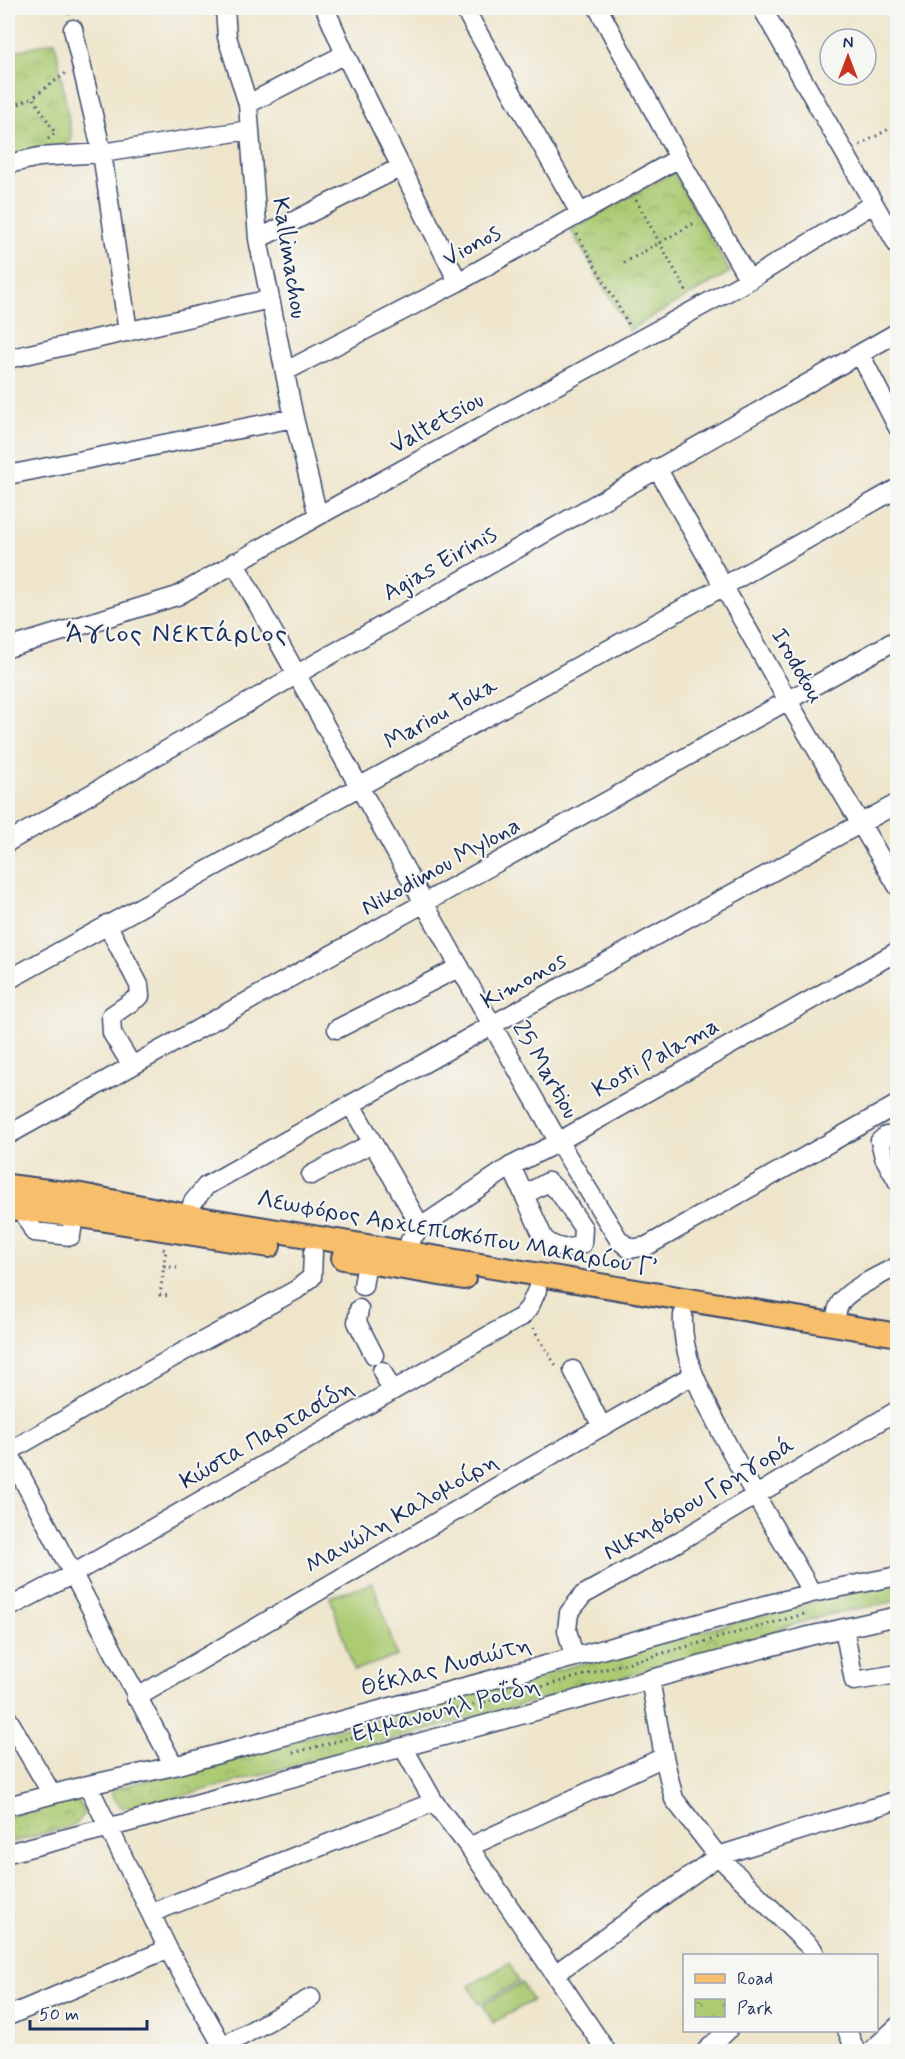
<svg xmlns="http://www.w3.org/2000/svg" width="905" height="2059" font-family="Mynerve,sans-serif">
	<defs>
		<pattern id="park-crowns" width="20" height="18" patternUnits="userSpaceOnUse" patternTransform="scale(1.5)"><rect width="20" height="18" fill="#accb73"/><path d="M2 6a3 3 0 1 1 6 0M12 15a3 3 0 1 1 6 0" fill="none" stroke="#8ba562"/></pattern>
	</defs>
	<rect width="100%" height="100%" fill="#f6f6f2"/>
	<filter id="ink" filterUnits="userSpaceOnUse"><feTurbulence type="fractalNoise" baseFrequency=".0167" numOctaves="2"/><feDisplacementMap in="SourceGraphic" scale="12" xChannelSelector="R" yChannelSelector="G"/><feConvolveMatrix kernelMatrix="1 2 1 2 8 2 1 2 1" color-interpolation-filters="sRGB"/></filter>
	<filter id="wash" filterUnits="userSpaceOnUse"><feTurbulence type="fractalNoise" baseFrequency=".008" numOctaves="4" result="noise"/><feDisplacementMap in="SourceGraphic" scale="24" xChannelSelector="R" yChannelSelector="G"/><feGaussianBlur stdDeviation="1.35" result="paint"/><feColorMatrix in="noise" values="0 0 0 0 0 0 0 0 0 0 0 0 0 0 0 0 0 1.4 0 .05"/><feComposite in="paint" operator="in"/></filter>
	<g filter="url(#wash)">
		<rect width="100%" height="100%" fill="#eee5cb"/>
		<!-- park -->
		<path fill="url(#park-crowns)" stroke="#647d68" stroke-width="1.5" d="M55,41L72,139L63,150L15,154L8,151V53Z
			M673,172L730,272L629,330L571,230Z
			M897,1583V1601L822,1616L779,1629L763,1637L732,1648L137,1808L120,1807L111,1795L114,1789L872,1586Z
			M75,1800L80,1803L85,1813L77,1823L69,1827L8,1843V1816Z"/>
		<!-- pitch -->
		<path fill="#accb73" stroke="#647d68" stroke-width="1.5" d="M373,1583L397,1656L354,1670L330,1597Z
			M509,1963L519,1982L479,2004L469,1986Z
			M522,1983L532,2001L493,2023L483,2005Z"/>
	</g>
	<g filter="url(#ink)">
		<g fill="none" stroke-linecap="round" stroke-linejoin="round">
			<!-- minor casing -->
			<g stroke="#3b4a6e" stroke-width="21">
				<path id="minor" d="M225,8L227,37L248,104L258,239L294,418L318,516
					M325,8L345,54L458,282
					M464,8L580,213
					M598,8L679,158L749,280
					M762,8L898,246
					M73,29L102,153L128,332
					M248,104L345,54
					M8,164L39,157L102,153L249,130
					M258,239L401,167
					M860,354L898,428
					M8,359L270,299
					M286,371L458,282L679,158
					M657,468L788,701L898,887
					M8,475L294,418
					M234,562L492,1025L558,1141L619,1240L630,1249L647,1246L898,1104
					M8,648L177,596L318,516L749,280L873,204
					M8,842L313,665L898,332
					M107,924L139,985L140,996L111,1016L112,1033L132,1066
					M8,980L724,586L898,488
					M337,1029L460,967
					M351,1105L421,1227
					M8,1135L898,639
					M898,1139L895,1136H886L880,1141L884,1157L898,1182
					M511,1166L544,1239C556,1249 568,1251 582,1244L583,1228L559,1192L548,1182L524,1195
					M311,1175L372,1143
					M22,1209L34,1232L71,1236L74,1215
					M188,1216L193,1202L206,1186L492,1025L898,803
					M405,1263L410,1240L421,1227L511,1166L547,1148L898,951
					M363,1286L367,1262
					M359,1309L357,1322L374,1355
					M683,1315C681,1357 701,1391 719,1428C747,1484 781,1538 812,1593
					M835,1325C836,1317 836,1309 841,1302C848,1290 884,1273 898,1266
					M573,1370L602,1427
					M382,1371L392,1391
					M8,1451L174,1766
					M8,1452L179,1354L296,1290L312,1277L313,1252
					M8,1608L71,1575L521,1317L529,1308L537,1290
					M844,1628L854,1681L898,1674
					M574,1657L567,1630L569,1613L583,1595L678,1542L898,1410
					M650,1679L664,1757L674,1799L718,1856L813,1950L816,1956
					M136,1698L529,1468L693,1375
					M8,1719L52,1794
					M403,1747L434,1802L469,1847L607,2052
					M88,1785L168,1949L226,2052
					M8,1806L88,1785L174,1766L766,1605L812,1593L898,1576
					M469,1847L664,1757
					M8,1853L126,1823L809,1636L898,1616
					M151,1913L434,1802
					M555,1974L718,1856L898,1800
					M8,2016L168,1949
					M847,2030L856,2052
					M214,2051L311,1998
					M705,2052L728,2030
					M870,2052L898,2026"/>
			</g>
			<!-- major casing -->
			<g stroke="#3b4a6e" stroke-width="26">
				<path id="major" d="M8,1186L81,1195L188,1216L898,1335
					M8,1208L74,1215L269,1246
					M343,1258L464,1278"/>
			</g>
			<!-- path -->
			<path stroke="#3b4a6e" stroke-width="3" stroke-dasharray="1.5 4.5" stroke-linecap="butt" d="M69,8L70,15
				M8,109L33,97
				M48,139L55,133L33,97L66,73
				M860,145L898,124
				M636,200L688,294
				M577,234L630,327
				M624,263L696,222
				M163,1249L166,1250L160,1295L170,1296
				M164,1266L177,1268
				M533,1328L555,1364L557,1365
				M293,1753L548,1685L808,1613"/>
			<!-- minor -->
			<use href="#minor" stroke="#fff" stroke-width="18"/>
			<!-- major -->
			<use href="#major" stroke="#f7bf6c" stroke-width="22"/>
		</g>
	</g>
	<g text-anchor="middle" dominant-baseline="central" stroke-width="4.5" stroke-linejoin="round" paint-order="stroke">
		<!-- street labels -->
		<g font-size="24" fill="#1b2f5e" stroke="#f6f6f2">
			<text transform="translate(472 246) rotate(-29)">Vionos</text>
			<text transform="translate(289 258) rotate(81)">Kallimachou</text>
			<text transform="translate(437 423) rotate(-29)">Valtetsiou</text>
			<text transform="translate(440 564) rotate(-30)">Agias Eirinis</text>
			<text transform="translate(797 666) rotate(60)">Irodotou</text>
			<text transform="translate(441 714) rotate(-29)">Mariou Toka</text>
			<text transform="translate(441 867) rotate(-29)">Nikodimou Mylona</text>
			<text transform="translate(524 981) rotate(-29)">Kimonos</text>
			<text transform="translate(656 1058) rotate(-29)">Kosti Palama</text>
			<text transform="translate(545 1070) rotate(60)">25 Martiou</text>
			<text transform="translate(457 1234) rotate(10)">Λεωφόρος Αρχιεπισκόπου Μακαρίου Γ’</text>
			<text transform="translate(267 1435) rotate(-30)">Κώστα Παρτασίδη</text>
			<text transform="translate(699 1499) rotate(-31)">Νικηφόρου Γρηγορά</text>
			<text transform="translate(402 1514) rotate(-30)">Μανώλη Καλομοίρη</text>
			<text transform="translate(446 1667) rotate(-15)">Θέκλας Λυσιώτη</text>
			<text transform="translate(446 1710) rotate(-15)">Εμμανουήλ Ροΐδη</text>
		</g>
		<!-- quarter labels -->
		<g font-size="27" letter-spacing="1.5" fill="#1b2f5e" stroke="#f6f6f2">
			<text x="177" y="634">Άγιος Νεκτάριος</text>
		</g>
	</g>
	<!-- margin -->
	<rect width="905" height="2059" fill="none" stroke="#f6f6f2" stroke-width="30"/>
	<!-- legend -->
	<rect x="683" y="1954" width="195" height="78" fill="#f6f6f2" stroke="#9ea6b7" stroke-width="1.5"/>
	<rect x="695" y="1974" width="30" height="9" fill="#f7bf6c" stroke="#9ea6b7" stroke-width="1.5"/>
	<text x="737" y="1984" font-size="18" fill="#1b2f5e">Road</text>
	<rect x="695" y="1999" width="30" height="18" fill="url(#park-crowns)" stroke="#9ea6b7" stroke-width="1.5"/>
	<text x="737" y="2014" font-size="18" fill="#1b2f5e">Park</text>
	<!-- north arrow -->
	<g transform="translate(848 57)"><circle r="28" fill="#f6f6f2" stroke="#9ea6b7" stroke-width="1.5"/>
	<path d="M0-4.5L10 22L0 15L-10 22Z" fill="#c8321e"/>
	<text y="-9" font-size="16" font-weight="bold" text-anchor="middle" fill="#1b2f5e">N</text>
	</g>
	<!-- scale -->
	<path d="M30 2020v9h117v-9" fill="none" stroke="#1b2f5e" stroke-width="3"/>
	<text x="39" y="2020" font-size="18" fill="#1b2f5e" stroke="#f6f6f2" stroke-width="4.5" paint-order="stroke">50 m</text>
</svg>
